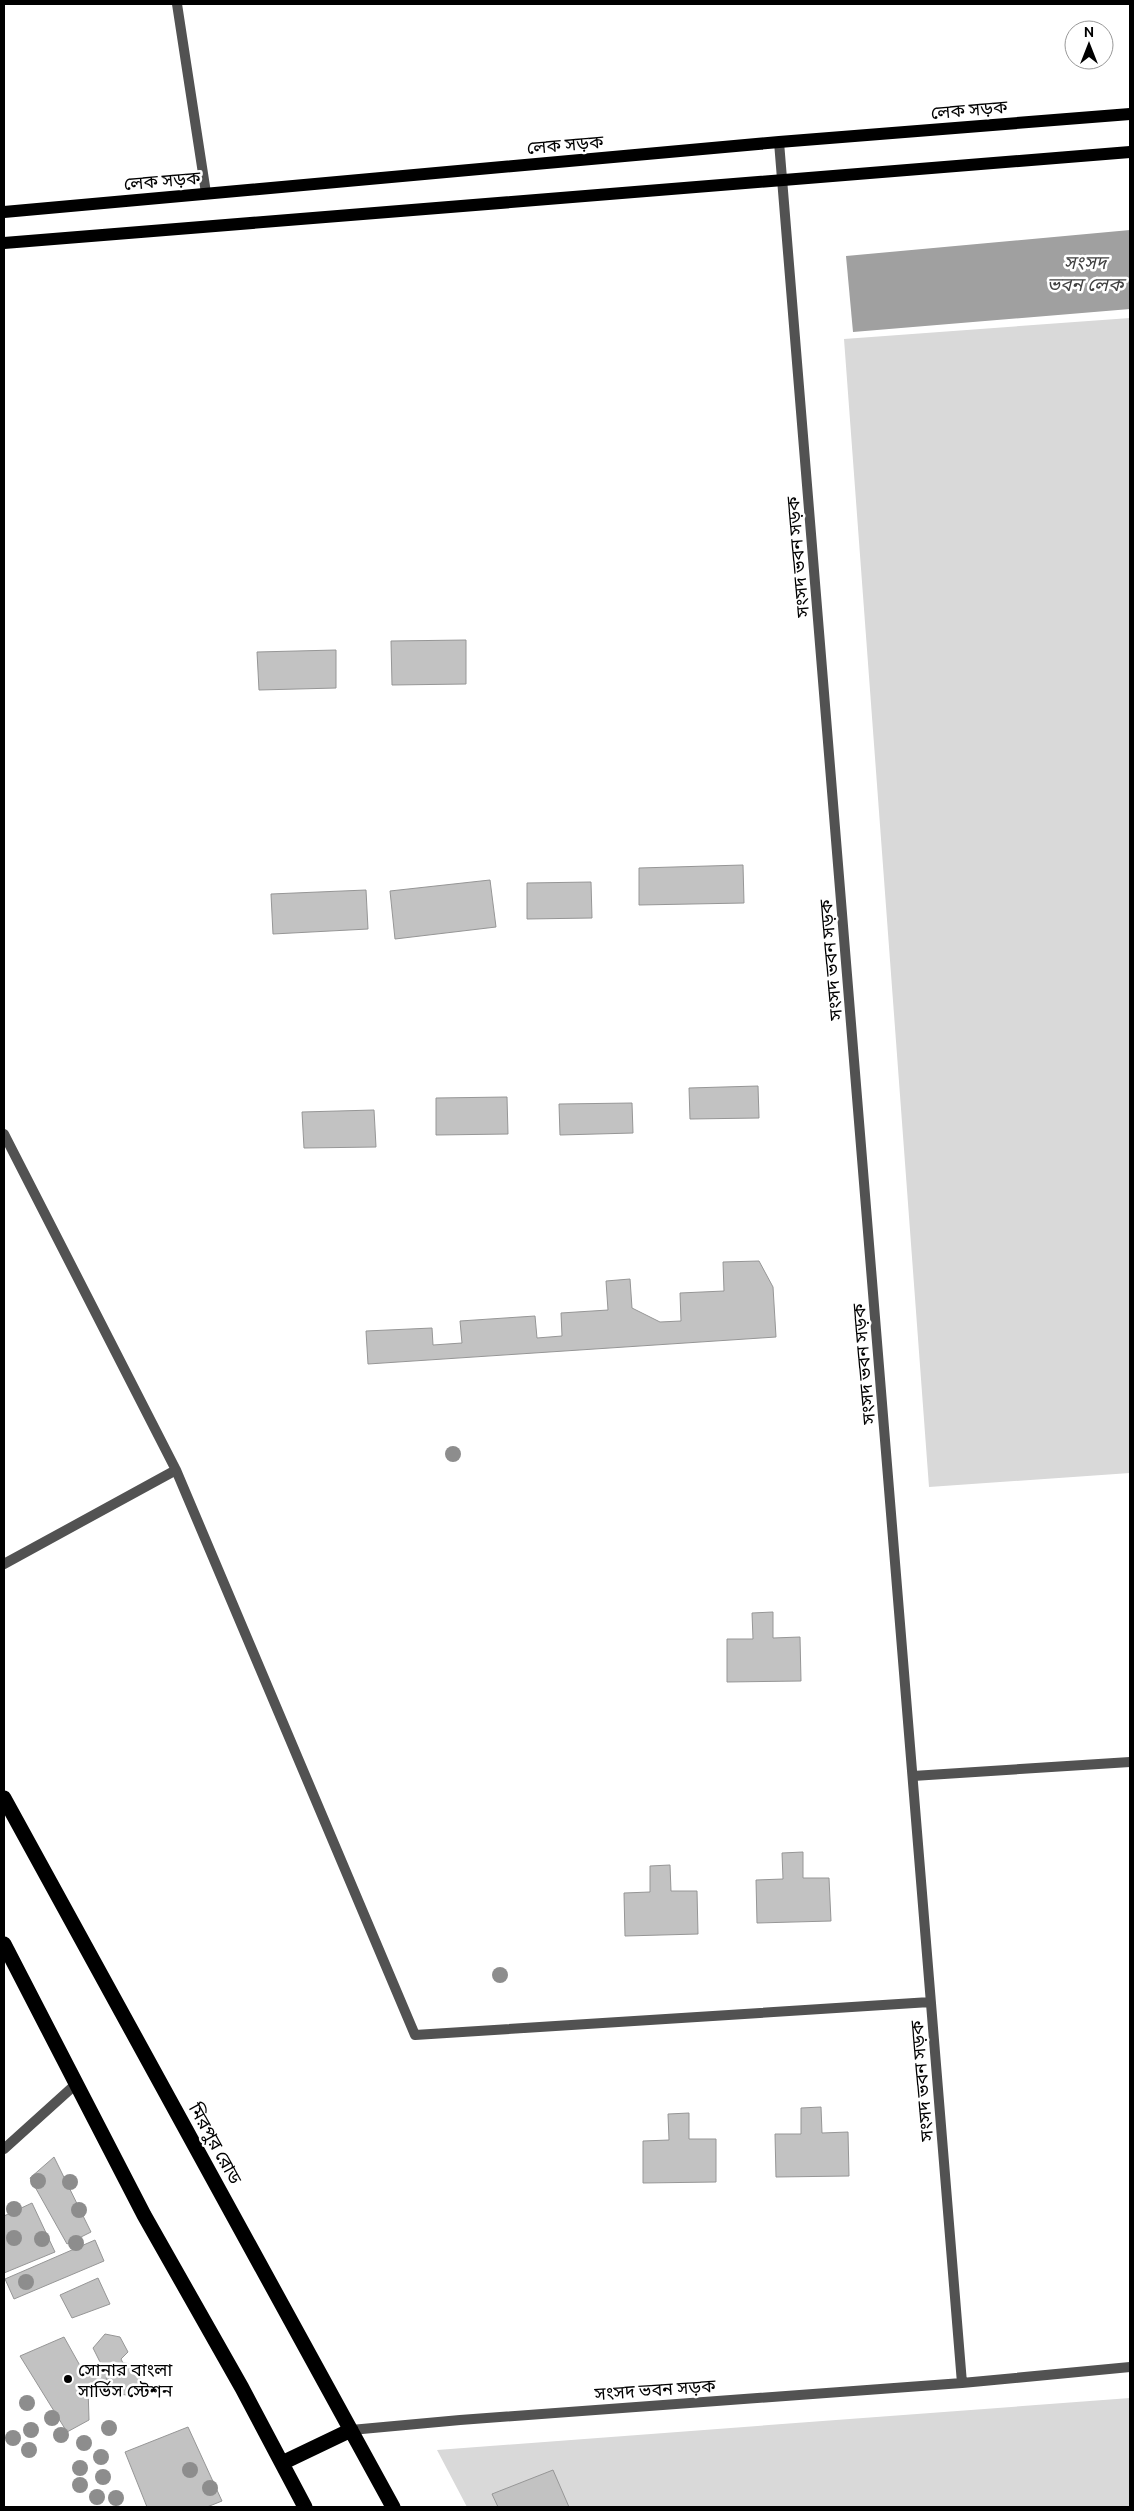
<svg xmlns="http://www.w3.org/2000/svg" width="1134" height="2511" font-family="Ubuntu,'Noto Sans Bengali',sans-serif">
	<rect width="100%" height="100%" fill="#fff"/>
	<!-- green -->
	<path fill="#d9d9d9" d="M1130,318V1473L929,1487L844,339Z
		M1130,2398V2507H467L437,2450Z"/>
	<!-- water -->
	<path fill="#a0a0a0" d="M1130,230V309L853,332L846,256Z"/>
	<!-- building -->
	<path fill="#c2c2c2" stroke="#969696" d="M466,640V684L392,685L391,641Z
		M336,650V688L259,690L257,652Z
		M743,865L744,903L639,905V868Z
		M490,880L496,927L395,939L390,891Z
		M591,882L592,918L527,919V883Z
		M366,890L368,929L273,934L271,894Z
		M758,1086L759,1118L690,1119L689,1088Z
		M507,1097L508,1134L436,1135V1098Z
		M632,1103L633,1133L560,1135L559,1104Z
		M374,1110L376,1147L304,1148L302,1112Z
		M759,1261L773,1287L776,1337L368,1364L366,1331L432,1328L433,1345L462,1343L460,1321L535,1316L537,1338L562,1336L561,1313L608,1310L606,1281L630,1279L632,1308L660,1322L681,1321L680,1293L724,1291L723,1262Z
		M773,1612V1638L800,1637L801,1681L727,1682V1639H753L752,1613Z
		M803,1852V1878H829L831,1921L757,1923L756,1880L783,1879L782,1853Z
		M670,1865L671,1891H697L698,1934L625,1936L624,1893L650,1892V1866Z
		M821,2107L822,2133L848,2132L849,2176L776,2177L775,2134H801V2108Z
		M689,2113V2139H716V2182L643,2183V2141L669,2140L668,2114Z
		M54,2157L91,2232L67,2244L30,2178Z
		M32,2203L55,2252L4,2273V2216Z
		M95,2240L104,2261L14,2299L5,2279Z
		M98,2278L110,2304L72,2318L60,2295Z
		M105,2334L120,2337L128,2352L121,2359L123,2363L134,2364L140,2378L139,2385L128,2395L116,2394L106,2378L114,2366H102L93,2348Z
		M64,2337L83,2371L102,2366H114L108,2381L88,2388L89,2420L67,2432L20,2356Z
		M188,2427L222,2501L207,2507H147L125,2452Z
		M553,2470L569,2507H498L492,2494Z"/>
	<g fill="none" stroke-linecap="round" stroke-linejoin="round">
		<!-- lane -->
		<path stroke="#525252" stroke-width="10" d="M177,4L206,193
			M4,1134L176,1470
			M4,1564L176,1470L415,2035L930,2002
			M913,1776L1130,1762
			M962,2383L1130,2367
			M351,2430L460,2420L962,2383L779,142"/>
		<!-- street -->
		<path stroke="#525252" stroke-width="10" d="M4,2149L76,2084"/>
		<!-- primary -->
		<path stroke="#000" stroke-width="12" d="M4,212L779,142L1130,114
			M4,243L1130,152"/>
		<!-- highway -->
		<path stroke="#000" stroke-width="15" d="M4,1798L393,2507
			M4,1944L144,2215L242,2388L305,2507
			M282,2463L351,2430"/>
	</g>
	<!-- trees -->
	<g fill="#8d8d8d">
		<circle cx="453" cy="1454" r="8"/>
		<circle cx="500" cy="1975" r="8"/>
		<circle cx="38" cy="2181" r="8"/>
		<circle cx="70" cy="2182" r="8"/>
		<circle cx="14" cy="2209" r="8"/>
		<circle cx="79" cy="2210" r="8"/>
		<circle cx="14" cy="2238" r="8"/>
		<circle cx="42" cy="2239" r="8"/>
		<circle cx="76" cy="2243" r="8"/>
		<circle cx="26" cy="2282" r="8"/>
		<circle cx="27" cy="2403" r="8"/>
		<circle cx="52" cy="2418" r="8"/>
		<circle cx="109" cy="2428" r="8"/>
		<circle cx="31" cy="2430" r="8"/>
		<circle cx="61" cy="2435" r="8"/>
		<circle cx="13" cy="2438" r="8"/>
		<circle cx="84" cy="2443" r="8"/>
		<circle cx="29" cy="2450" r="8"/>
		<circle cx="101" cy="2457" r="8"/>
		<circle cx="80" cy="2468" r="8"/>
		<circle cx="190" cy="2470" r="8"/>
		<circle cx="103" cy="2477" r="8"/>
		<circle cx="80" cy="2485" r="8"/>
		<circle cx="210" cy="2488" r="8"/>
		<circle cx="97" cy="2497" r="8"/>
		<circle cx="116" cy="2498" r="8"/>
	</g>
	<!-- markers -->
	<circle fill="#000" stroke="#fff" stroke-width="2" cx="68" cy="2379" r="5"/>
	<g text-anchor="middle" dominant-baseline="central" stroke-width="5" stroke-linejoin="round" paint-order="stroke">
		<!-- street labels -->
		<g font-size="18" fill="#000" stroke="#fff">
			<text transform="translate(969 109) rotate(-5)">লেক সড়ক</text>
			<text transform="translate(565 144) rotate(-5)">লেক সড়ক</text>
			<text transform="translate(162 180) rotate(-5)">লেক সড়ক</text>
			<text transform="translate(797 557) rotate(-95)">সংসদ ভবন সড়ক</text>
			<text transform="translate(830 960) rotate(-95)">সংসদ ভবন সড়ক</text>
			<text transform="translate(863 1364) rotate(-95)">সংসদ ভবন সড়ক</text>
			<text transform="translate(921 2081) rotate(-95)">সংসদ ভবন সড়ক</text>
			<text transform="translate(216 2143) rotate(61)">মিরপুর রোড</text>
			<text transform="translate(655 2389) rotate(-4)">সংসদ ভবন সড়ক</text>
		</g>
		<!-- poi labels -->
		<g font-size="18" fill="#000" stroke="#fff" text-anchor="start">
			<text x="78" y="2369">সোনার বাংলা<tspan x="78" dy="21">সার্ভিস স্টেশন</tspan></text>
		</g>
		<!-- water labels -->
		<g font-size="19" font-style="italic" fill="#414141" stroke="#fff">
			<text x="1085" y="262">সংসদ<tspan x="1085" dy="22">ভবন লেক</tspan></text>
		</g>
	</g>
	<!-- border -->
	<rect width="1134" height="2511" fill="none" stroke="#000000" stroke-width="10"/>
	<!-- north arrow -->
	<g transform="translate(1089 45)"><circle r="24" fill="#ffffff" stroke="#999999"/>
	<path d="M0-4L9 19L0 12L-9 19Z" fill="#000000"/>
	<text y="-8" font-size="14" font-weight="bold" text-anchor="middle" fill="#000000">N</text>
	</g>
</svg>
